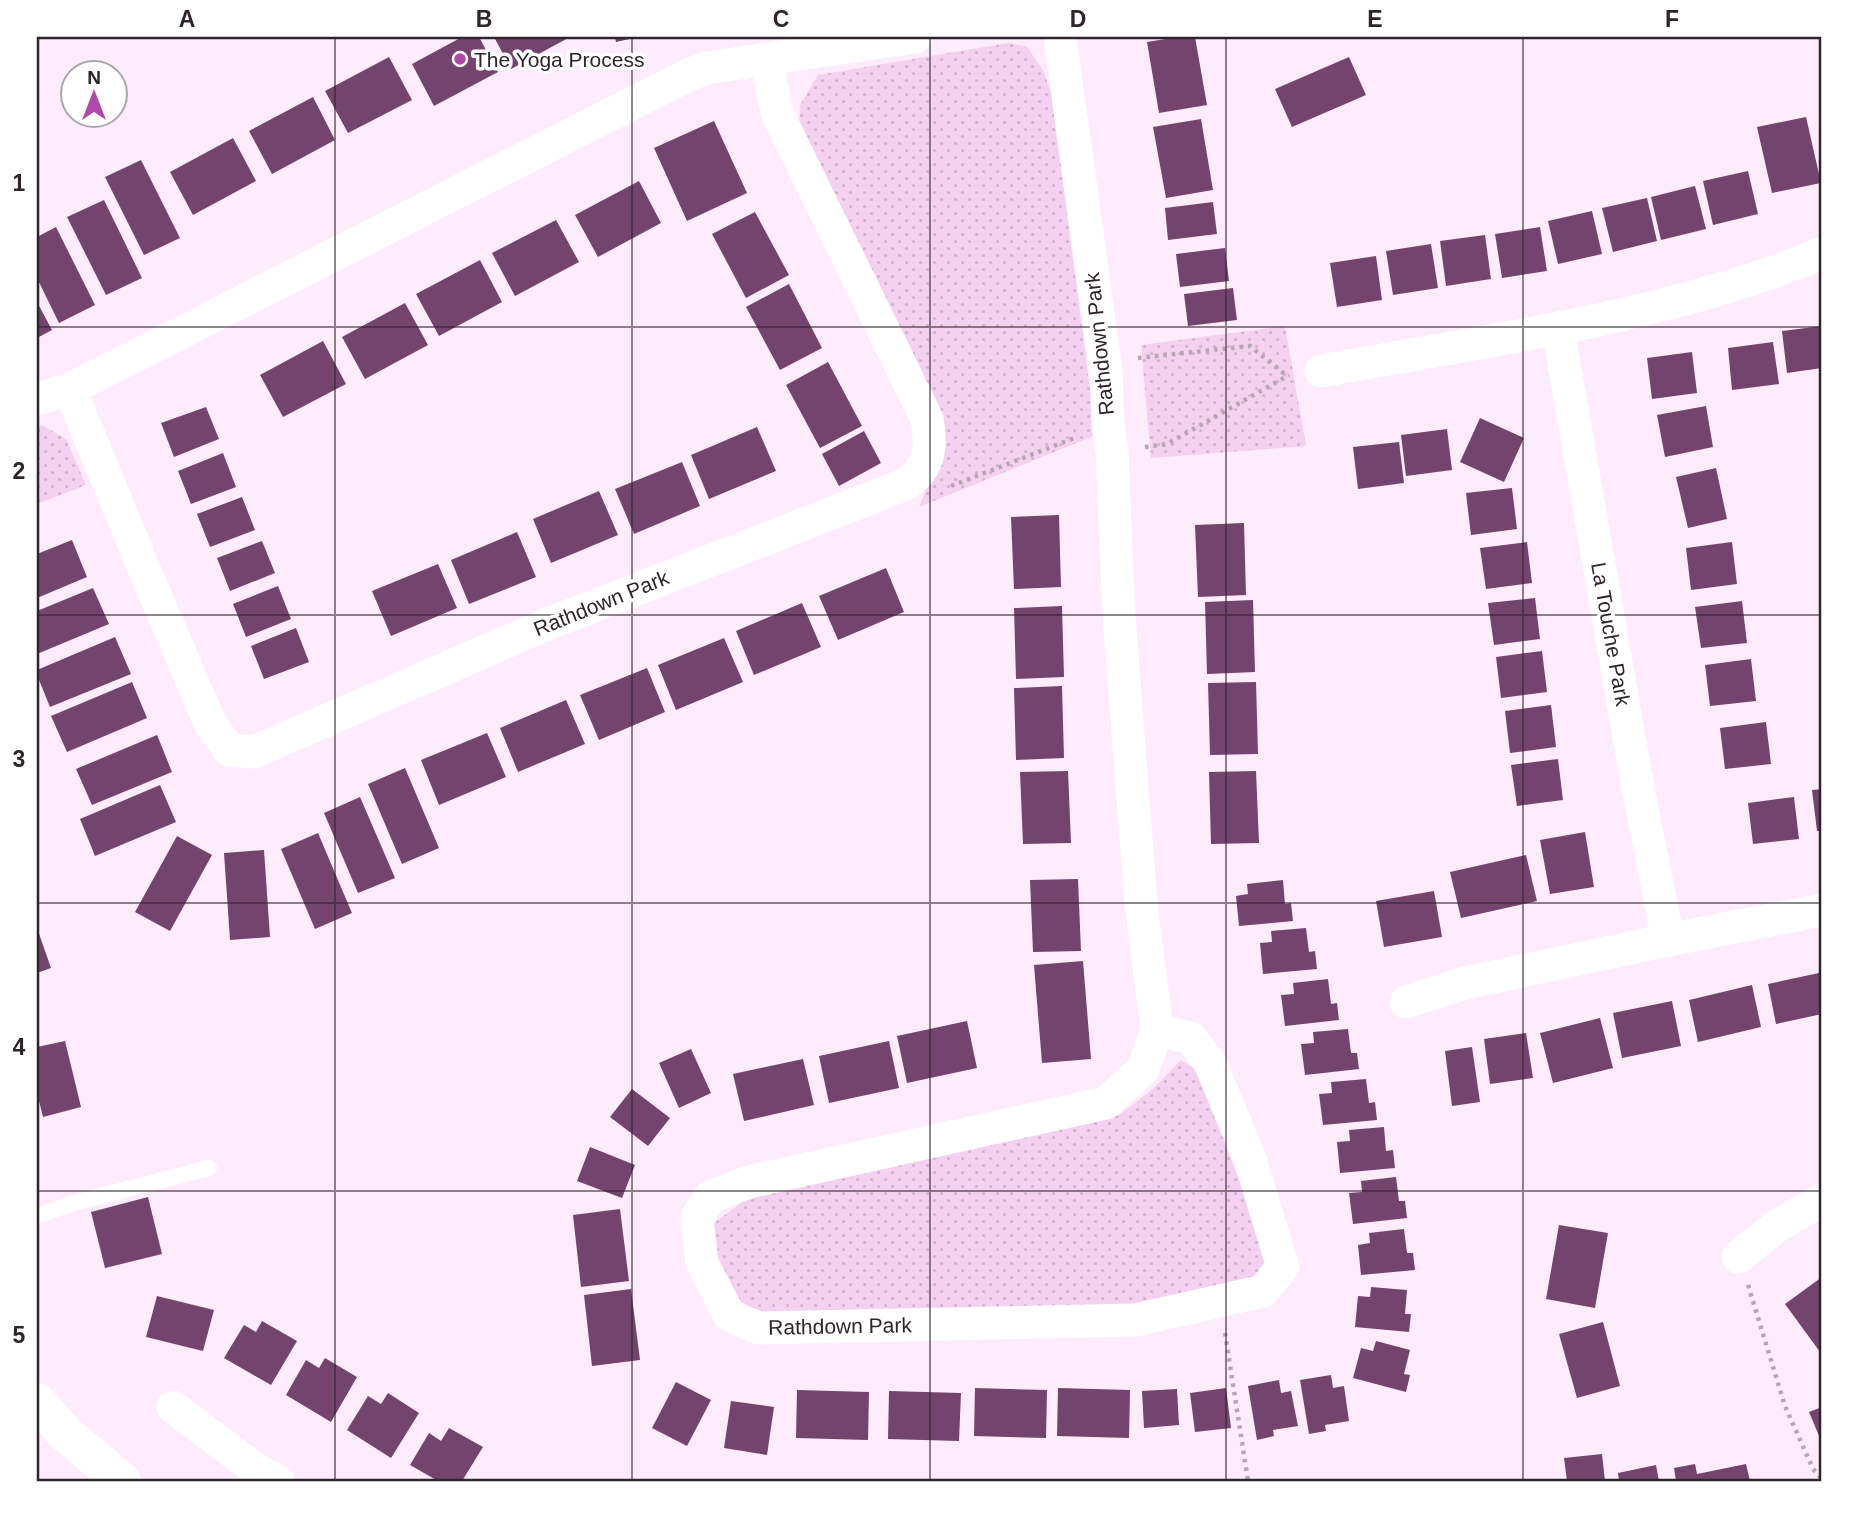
<svg xmlns="http://www.w3.org/2000/svg" width="1859" height="1518" font-family="Arial,sans-serif">
	<defs>
		<pattern id="grass-dots" width="8" height="8" patternUnits="userSpaceOnUse" patternTransform="scale(1.75)"><rect width="8" height="8" fill="#f5d1f1"/><path d="M2 2h.1M6 6h.1" fill="none" stroke="#d2b3cf" stroke-width="1.8" stroke-linecap="round"/></pattern>
	</defs>
	<rect width="100%" height="100%" fill="#feebfb"/>
	<!-- grass -->
	<path fill="url(#grass-dots)" d="M1008,43L1027,47L1043,70L1051,92L1096,435L919,507L932,476L945,426L799,136L800,105L818,75Z
		M1285,326L1306,446L1151,458L1141,345Z
		M42,425L66,439L86,485L37,504V427Z
		M1181,1060L1196,1070L1268,1253L1256,1277L1124,1305L761,1312L726,1299L710,1259L714,1223L746,1199L1119,1115L1153,1089Z"/>
	<!-- building -->
	<path fill="#73456e" d="M462,37H479L498,72L434,106L412,64Z
		M494,37H570L511,69Z
		M615,37H634V38L616,42Z
		M1178,37H1195L1207,105L1159,113L1147,42Z
		M389,57L412,100L348,133L325,91Z
		M1349,57L1366,95L1292,127L1275,89Z
		M313,97L335,140L272,174L249,131Z
		M1806,117L1821,183L1772,193L1757,127Z
		M1201,119L1213,190L1166,198L1153,127Z
		M714,121L747,193L687,221L654,148Z
		M233,138L256,181L193,215L170,172Z
		M141,160L180,238L144,255L105,177Z
		M1748,171L1758,214L1713,225L1703,181Z
		M639,181L661,223L598,257L575,215Z
		M1695,186L1706,229L1661,240L1651,197Z
		M1647,198L1657,241L1613,252L1602,208Z
		M104,200L142,278L106,295L67,217Z
		M1213,202L1217,234L1168,240L1165,208Z
		M1592,211L1602,254L1558,264L1548,221Z
		M755,212L789,275L746,298L712,234Z
		M556,220L579,262L515,296L492,253Z
		M56,227L95,305L59,323L37,278V237Z
		M1540,227L1547,271L1502,278L1495,234Z
		M1485,235L1491,279L1446,286L1440,241Z
		M1431,244L1438,288L1393,295L1386,251Z
		M1225,248L1229,281L1180,287L1176,254Z
		M1376,256L1382,300L1337,307L1330,263Z
		M480,260L502,302L439,336L416,294Z
		M789,284L822,348L780,370L746,307Z
		M1233,288L1237,320L1188,326L1184,294Z
		M37,302L52,330L37,338Z
		M405,303L428,345L365,379L342,337Z
		M1822,326V368L1787,373L1782,331Z
		M323,341L346,384L283,417L260,375Z
		M1773,342L1779,384L1732,390L1728,348Z
		M1692,352L1697,393L1652,399L1647,358Z
		M828,362L862,426L820,448L786,385Z
		M1706,406L1713,447L1665,457L1657,415Z
		M206,407L219,439L174,457L161,423Z
		M1480,418L1524,438L1504,482L1460,462Z
		M757,427L776,471L709,499L691,455Z
		M1447,429L1452,470L1406,476L1401,435Z
		M864,431L881,463L839,486L822,454Z
		M1399,442L1404,483L1358,489L1353,447Z
		M223,453L236,487L191,504L178,471Z
		M682,462L700,506L634,534L615,489Z
		M1716,468L1727,519L1688,528L1676,477Z
		M1512,488L1517,529L1471,535L1466,493Z
		M599,491L618,535L551,563L533,519Z
		M242,497L255,530L210,547L197,514Z
		M1059,515L1061,587L1014,589L1011,517Z
		M1244,523L1246,595L1198,597L1195,525Z
		M517,532L536,577L469,604L451,560Z
		M72,540L87,577L37,598V554Z
		M262,541L275,573L230,591L217,558Z
		M1527,542L1532,583L1486,589L1480,548Z
		M1732,542L1737,584L1691,590L1686,548Z
		M438,564L457,608L391,636L372,591Z
		M886,568L904,612L838,640L819,596Z
		M278,586L291,619L246,637L233,604Z
		M93,588L109,624L37,654V611Z
		M1535,598L1540,639L1494,645L1488,603Z
		M1253,600L1255,672L1207,674L1205,602Z
		M1742,601L1747,643L1701,648L1695,607Z
		M802,603L821,647L754,675L736,631Z
		M1062,606L1064,677L1016,679L1014,608Z
		M296,628L309,662L264,679L251,646Z
		M115,637L131,674L50,707L37,675V670Z
		M724,638L743,682L676,710L658,665Z
		M1542,651L1547,692L1501,698L1496,657Z
		M1751,659L1756,701L1710,706L1705,665Z
		M647,668L665,712L599,740L580,695Z
		M132,682L147,718L67,752L51,716Z
		M1256,682L1258,754L1210,755L1208,683Z
		M1062,686L1064,758L1016,760L1014,688Z
		M566,700L585,744L518,772L500,728Z
		M1551,705L1556,747L1510,753L1505,711Z
		M1766,722L1771,764L1725,769L1720,728Z
		M487,733L506,777L439,805L421,760Z
		M157,735L172,772L92,805L76,769Z
		M1558,759L1563,800L1517,806L1511,765Z
		M405,768L439,848L402,864L368,784Z
		M1068,771L1071,843L1023,844L1020,772Z
		M1256,771L1259,843L1211,844L1209,772Z
		M160,785L176,822L95,856L80,819Z
		M1822,789V831H1817L1812,790Z
		M360,797L395,878L358,893L324,813Z
		M1794,797L1799,839L1753,844L1748,803Z
		M1585,832L1594,887L1550,894L1540,840Z
		M318,833L352,913L315,929L281,849Z
		M177,836L212,855L170,931L135,912Z
		M264,850L270,937L230,940L224,853Z
		M1526,855L1537,901L1461,918L1450,872Z
		M1078,879L1081,951L1033,952L1030,880Z
		M1283,880L1285,904L1291,903L1293,921L1239,926L1236,896L1248,894L1247,884Z
		M1434,891L1442,937L1384,947L1376,901Z
		M37,928L51,968L37,973Z
		M1306,928L1309,952L1315,951L1317,969L1263,974L1260,943L1272,942L1271,931Z
		M1083,961L1091,1059L1042,1063L1034,965Z
		M1819,973L1822,989V1014L1776,1024L1768,984Z
		M1328,979L1331,1004L1337,1003L1339,1020L1285,1026L1281,995L1294,994L1293,983Z
		M1752,985L1761,1027L1698,1042L1689,1000Z
		M1672,1001L1681,1046L1622,1058L1613,1013Z
		M1600,1018L1613,1068L1553,1083L1540,1033Z
		M967,1021L977,1068L907,1083L897,1036Z
		M1348,1029L1351,1053H1357L1359,1069L1305,1075L1301,1044L1314,1043L1313,1032Z
		M1526,1033L1533,1078L1490,1084L1484,1039Z
		M65,1041L81,1107L43,1117L37,1093V1047Z
		M889,1041L899,1088L829,1103L819,1056Z
		M1472,1047L1480,1102L1452,1106L1445,1051Z
		M691,1049L711,1093L679,1108L659,1063Z
		M803,1059L814,1105L744,1121L733,1074Z
		M1366,1079L1369,1103L1375,1102L1377,1120L1323,1125L1319,1094L1332,1093L1331,1082Z
		M632,1089L670,1118L648,1146L610,1117Z
		M1384,1127L1386,1151L1393,1150L1395,1168L1340,1173L1337,1142L1350,1141L1349,1130Z
		M590,1147L635,1165L622,1198L577,1181Z
		M1396,1177L1399,1201H1405L1407,1218L1353,1224L1349,1193L1362,1192L1361,1181Z
		M148,1197L162,1254L105,1268L91,1212Z
		M620,1209L629,1281L581,1287L573,1215Z
		M1559,1225L1608,1233L1595,1308L1546,1299Z
		M1404,1229L1407,1253H1413L1415,1270L1361,1275L1358,1245L1370,1243L1369,1233Z
		M1822,1277V1350L1820,1352L1785,1304Z
		M1371,1287L1407,1290L1405,1314H1411L1409,1332L1355,1327L1358,1296L1370,1297Z
		M631,1289L640,1360L592,1366L584,1295Z
		M157,1296L214,1310L203,1351L146,1337Z
		M262,1321L297,1341L271,1385L224,1358L244,1325L256,1332Z
		M1603,1322L1620,1386L1577,1398L1559,1334Z
		M1376,1341L1410,1350L1404,1374L1410,1375L1406,1392L1353,1378L1361,1348L1373,1351Z
		M325,1358L357,1377L331,1422L286,1395L306,1360L319,1368Z
		M1331,1375L1333,1388L1344,1386L1349,1421L1325,1425L1326,1431L1309,1434L1300,1380Z
		M1279,1380L1281,1393L1291,1391L1298,1426L1273,1430L1274,1436L1257,1440L1248,1386Z
		M676,1382L711,1400L687,1446L652,1428Z
		M975,1388L1047,1390L1046,1438L974,1436Z
		M1058,1388L1130,1390L1129,1438L1057,1436Z
		M1226,1388L1231,1428L1195,1432L1190,1393Z
		M1177,1389L1179,1425L1144,1428L1142,1391Z
		M797,1390L869,1392L868,1440L796,1438Z
		M889,1391L961,1393L959,1441L888,1439Z
		M388,1393L419,1413L391,1458L347,1430L368,1396L381,1404Z
		M731,1401L774,1407L767,1455L724,1448Z
		M1822,1407V1443L1809,1412Z
		M449,1428L483,1447L462,1481H438L410,1465L429,1433L441,1441Z
		M1602,1454L1605,1481H1567L1564,1458Z
		M1695,1464L1697,1474L1746,1464L1750,1481H1676L1674,1468Z
		M1656,1465L1659,1481H1619L1618,1473Z"/>
	<g fill="none" stroke-linecap="round" stroke-linejoin="round">
		<!-- path -->
		<path stroke="#b7a7b4" stroke-width="4.5" stroke-dasharray="3.5 5" stroke-linecap="butt" d="M1138,358L1250,346L1286,375
			M1145,447L1167,444L1289,375
			M951,486L1077,437
			M1748,1285L1785,1406L1813,1469L1822,1479
			M1225,1333L1248,1481"/>
		<!-- lane -->
		<path stroke="#fff" stroke-width="16" d="M37,1216L70,1204L209,1168"/>
		<!-- street -->
		<path stroke="#fff" stroke-width="33" d="M1060,37L1106,371L1108,425L1112,452L1119,615L1141,904L1157,1030L1191,1038L1210,1063L1249,1156L1283,1267L1263,1291L1136,1320L758,1328L729,1315L702,1263L697,1217L710,1197L749,1182L1106,1103L1143,1069L1157,1030
			M1558,329L1636,777L1668,940
			M1321,371C1415,354 1510,339 1603,319C1678,302 1752,283 1822,253
			M70,389L142,564L210,723L229,750L254,752L545,625L904,485C930,469 932,447 927,419L777,113L766,59
			M37,399L70,389L686,76L706,68L915,37
			M1406,1002L1465,983L1668,940L1822,910
			M1738,1257L1777,1226L1822,1200
			M173,1407L258,1471L278,1481"/>
		<!-- secondary -->
		<path stroke="#fff" stroke-width="38" d="M37,1402L66,1434L122,1481"/>
	</g>
	<!-- grid -->
	<path fill="none" stroke="#2e252c" stroke-width="2" stroke-opacity="0.55" d="M335,37V1481M632,37V1481M930,37V1481M1226,37V1481M1523,37V1481M37,327H1822M37,615H1822M37,903H1822M37,1191H1822"/>
	<!-- markers -->
	<circle fill="#b047a9" stroke="#fff" stroke-width="2.5" cx="460" cy="59" r="7"/>
	<g text-anchor="middle" dominant-baseline="central" stroke-width="7" stroke-linejoin="round" paint-order="stroke">
		<!-- poi labels -->
		<g font-size="21" fill="#2e252c" stroke="#fff" text-anchor="start">
			<text x="474" y="59">The Yoga Process</text>
		</g>
		<!-- street labels -->
		<g font-size="21" fill="#2e252c" stroke="#fff">
			<text transform="translate(1099 344) rotate(-96)">Rathdown Park</text>
			<text transform="translate(601 603) rotate(-22)">Rathdown Park</text>
			<text transform="translate(1611 634) rotate(80)">La Touche Park</text>
			<text transform="translate(840 1326) rotate(-1)">Rathdown Park</text>
		</g>
	</g>
	<!-- border -->
	<rect width="1859" height="1518" fill="none" stroke="#ffffff" stroke-width="77"/>
	<!-- north arrow -->
	<g transform="translate(94 94)"><circle r="33" fill="#ffffff" stroke="#aba8ab" stroke-width="2"/>
	<path d="M0-5L12 26L0 18L-12 26Z" fill="#b047a9"/>
	<text y="-10" font-size="19" font-weight="bold" text-anchor="middle" fill="#2e252c">N</text>
	</g>
	<rect x="38" y="38" width="1782" height="1442" fill="none" stroke="#2e252c" stroke-width="2.5"/>
	<g font-size="23" text-anchor="middle" font-weight="bold" fill="#2e252c">
		<text x="187" y="27">A</text>
		<text x="484" y="27">B</text>
		<text x="781" y="27">C</text>
		<text x="1078" y="27">D</text>
		<text x="1375" y="27">E</text>
		<text x="1672" y="27">F</text>
		<text x="19" y="191">1</text>
		<text x="19" y="479">2</text>
		<text x="19" y="767">3</text>
		<text x="19" y="1055">4</text>
		<text x="19" y="1343">5</text>
	</g>
</svg>
